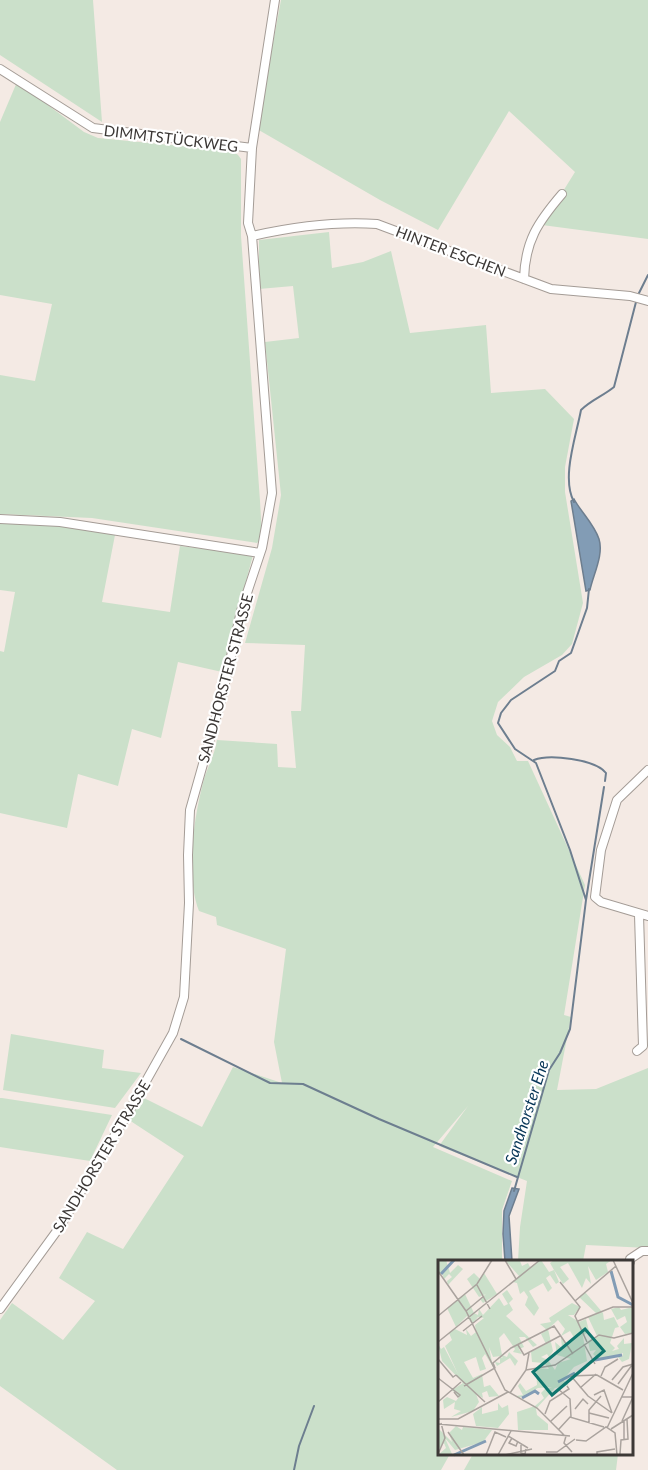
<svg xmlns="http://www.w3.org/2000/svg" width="648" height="1470" font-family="Lato,sans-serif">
	<rect width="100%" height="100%" fill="#f4eae4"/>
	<!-- green -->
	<path fill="#cbe0ca" d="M0,0H93L102,122L0,55Z
		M281,0H648V239L542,225L575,172L509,111L438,230L380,200L257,129Z
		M17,82L84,132L98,138L233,151L238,155L241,159V236L260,501L262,537L257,543L92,518L0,514V375L35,381L52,304L0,295V122Z
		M329,232L332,268L363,262L391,251L410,333L486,325L491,393L545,389L574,419L565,467V492L583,603L572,644L562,655L524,677L498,702L492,721L497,735L510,747L517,761H528L585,885L564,1015L571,1017L557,1090L596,1089L648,1068V1248L586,1245L583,1261H518L520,1227L527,1181L439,1146L468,1106L433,1147L512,1181L502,1210V1261L440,1262V1454H450L441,1470H117L0,1386V1320L12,1303L63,1340L95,1301L59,1278L87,1232L123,1249L184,1156L129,1120L142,1097L202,1127L233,1067L282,1083L274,1042L286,949L217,925L216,917L199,911C185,875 194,816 204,779C208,766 215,754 217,740L277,744L278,767L296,768L291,711H301L305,645L245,643L272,548L281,495L265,342L299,338L293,286L259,289V240Z
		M0,522L61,525L115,535L102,602L170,612L180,546L253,555L222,672L178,662L161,738L132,729L118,786L78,774L67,828L0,813V651L4,652L15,592L0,590Z
		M11,1034L104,1050L102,1068L141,1073L115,1108L3,1090Z
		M0,1098H2L112,1115L90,1161L0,1147Z
		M473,1454H618L616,1470H464Z"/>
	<!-- water -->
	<path fill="#829cb5" stroke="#6d7e8f" stroke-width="1.5" d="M574,499C581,512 594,524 599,539C604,555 593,575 590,590L586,591L571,501Z
		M512,1188L519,1189L509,1216L512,1261H505L503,1234L504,1211Z"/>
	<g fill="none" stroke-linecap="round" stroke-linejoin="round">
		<!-- stream -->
		<path stroke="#6d7e8f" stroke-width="2" d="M639,293L648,275
			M574,502C561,478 576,437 581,410C591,400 603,396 614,387L636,302
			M534,760C549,754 595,759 606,773L605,781
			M586,900L570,850L536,763L515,749L498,723L501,713L511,700L555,671L559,661L571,653L587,608L589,589
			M181,1039L270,1083L303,1084L379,1119L517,1177
			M514,1191L549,1070L560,1053L570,1029L586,900L604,787
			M294,1470L299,1446L314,1406"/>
		<!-- minor casing -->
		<g stroke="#a49c96" stroke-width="10">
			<path id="minor" d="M0,69L93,128L252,148
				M252,236C292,227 335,221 377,224L551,289L630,296L648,301
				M524,279C525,241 538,222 562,194
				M0,519L60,522L260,553
				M648,770L617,800L601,850L595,897L601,902L648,916
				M637,1051L643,1046L639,915
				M630,1262V1259L642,1251H648
				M0,1309L59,1228L127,1115L173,1033L184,997L189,903L188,855L190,810L222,697L241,611L262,548L272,493L252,236L248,223L252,148L275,0"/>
		</g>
		<!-- minor -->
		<use href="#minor" stroke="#fff" stroke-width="8"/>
	</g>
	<g text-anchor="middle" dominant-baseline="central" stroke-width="4.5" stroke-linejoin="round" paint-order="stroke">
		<!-- street labels -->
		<g font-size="15" fill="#3c3836" stroke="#fff">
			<text transform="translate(171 138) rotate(7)">DIMMTSTÜCKWEG</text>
			<text transform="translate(451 251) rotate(21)">HINTER ESCHEN</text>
			<text transform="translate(225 678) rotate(-75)">SANDHORSTER STRASSE</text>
			<text transform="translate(101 1156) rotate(-59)">SANDHORSTER STRASSE</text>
		</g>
		<!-- water labels -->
		<g font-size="16" font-style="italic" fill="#063557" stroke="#fff">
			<text transform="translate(526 1112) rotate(-72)">Sandhorster Ehe</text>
		</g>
	</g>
	<!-- overview -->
	<g transform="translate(438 1260)">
		<rect width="195" height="195" fill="#f4eae4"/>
		<path d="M0,0H8L12,13L20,5L25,9L10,25L9,21L14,17L11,14L6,19L4,13L0,16ZM67,0L82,1L84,6L90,3L92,7L103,0L111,12L116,10L112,3L116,0H174L168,4L170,12L158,20L150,6L153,24L148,18L144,28L130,3L122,7L131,19L125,24L116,10L121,22L118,24L112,15L108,18L114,28L110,32L105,23L91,31L101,48L96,56L87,45L90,37L86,31L82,34L79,23L75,22L81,16ZM36,13L42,19L46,13L59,34L45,43L42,39L48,34L41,37L29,19ZM69,30L75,39L71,43L75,50L68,56L99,85L95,87L87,77H81L86,87L81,89L84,94L75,92L77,89L66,73L61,78L64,95L69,97L71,92L80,101L77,106L72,98L59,106L57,102L62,103V97L65,98L63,96L55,97L51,87L55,107L47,94L44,98L48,109L42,111L38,97L26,102L35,118L44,114L46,127L52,125L61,136L51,137L49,131L44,133L45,138L38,134L41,142L35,151L13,157L23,151L16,149L17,142L6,149L5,140L9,137L18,141L21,137L14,130L25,123L4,101L0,84L3,89L6,87L20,114L7,86L14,80L11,73L17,69L29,75L28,69L33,76L38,72L37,65L46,58L40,57L34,64L29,56L18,67L9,48L27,34L36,53L40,55L41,49L45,55L61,38L66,46L70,44L64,34ZM147,32L165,53L166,60L176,57L181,67L177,68L172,83L177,88L174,91L181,89L179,86L186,78V84L194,83L191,99L184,102L180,97H184L185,93L161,100L155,94L158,90L152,91L150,81L159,76L150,57L159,54L141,37ZM134,43L142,47L136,55H130L141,62L148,59L151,71L145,76L149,101L136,107L125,120L131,125L117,128L98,149L99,155L110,164V170H80L79,152L97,146L106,138L103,133L107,129L114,127L100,128L81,138L78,136L85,135L80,126L82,123L88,131L99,125L98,108L111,109L106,103L94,102L93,92L108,84L103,74L109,70L102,64L113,62L111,58ZM120,60L127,69L123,76L132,71L137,79L128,83L123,77L124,88L117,82L119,95L133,99L120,103L117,110L110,100L103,97L109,94L111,97L115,91L110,69ZM181,47L183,50L195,47V73L187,74L182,67L189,62L187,56L179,60L173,49ZM60,143L64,148L70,145L71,154L60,168L38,166L35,154L44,147V154L60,150ZM18,166L24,170L25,167L54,170L45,182L17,190L7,178L14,194L0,195L8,188L6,183L0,190V168L14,182L11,173Z" fill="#cbe0ca" fill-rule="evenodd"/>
		<path fill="none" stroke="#829cb5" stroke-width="3" d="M173,11L180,37L195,45M3,14L16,0M157,100L184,95M120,122L137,113M84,138L97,131L101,134M16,195L48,181"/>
		<path fill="none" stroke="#aaa39e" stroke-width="1.5" d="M67,0L78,19M175,0L195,43M0,11L28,51L67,130L99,148L126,175M122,22L142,47L137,56L149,82M39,25L52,49M137,41L178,6M28,51L46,36M0,56L39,24L54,0M140,61L175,47H195M25,71L44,56M0,82L102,0M146,84L157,104M80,85L86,95L122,76M0,99L15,117L18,115M88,110L117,105L161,75L176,78L195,73M18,115L47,142M163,116L167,107L180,99M0,118L22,135L20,137L16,132M174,120L185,107L195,104M180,124L194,105M26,126L57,108L55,103L73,88L116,66L135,94M142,128L158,114M120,129L132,139L133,157M72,133L88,110L91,93M156,135L166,130L174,153M184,137H195L184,161M0,142L23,122M137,149L145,139L150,144M151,153L171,158M174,153L150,136L133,116L159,115L185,130M107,154L112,141L131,129L129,126M0,159H20L70,132M186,160V180M113,161L129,146M151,163V150L163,136M0,164L132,176M169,168L195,113M121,169L132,157L166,167M173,169L195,155M10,172L26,195M70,176L90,188M128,176L126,183L134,192M74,178L71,183L78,186L80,181M138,180L148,181L168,167L177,173L179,195M83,183V193L87,194L88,189M108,192H119L137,179M0,194L7,178L3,163M182,194L183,180L190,179L189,159M48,195L57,172L68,177M60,195L73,171M67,195L94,189M159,195V192L177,189"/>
		<path fill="#0f766e" fill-opacity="0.15" stroke="#0f766e" stroke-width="3" d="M147,69L166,91L114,135L95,112Z"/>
		<rect width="195" height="195" fill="none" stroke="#3c3836" stroke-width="3"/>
	</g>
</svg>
